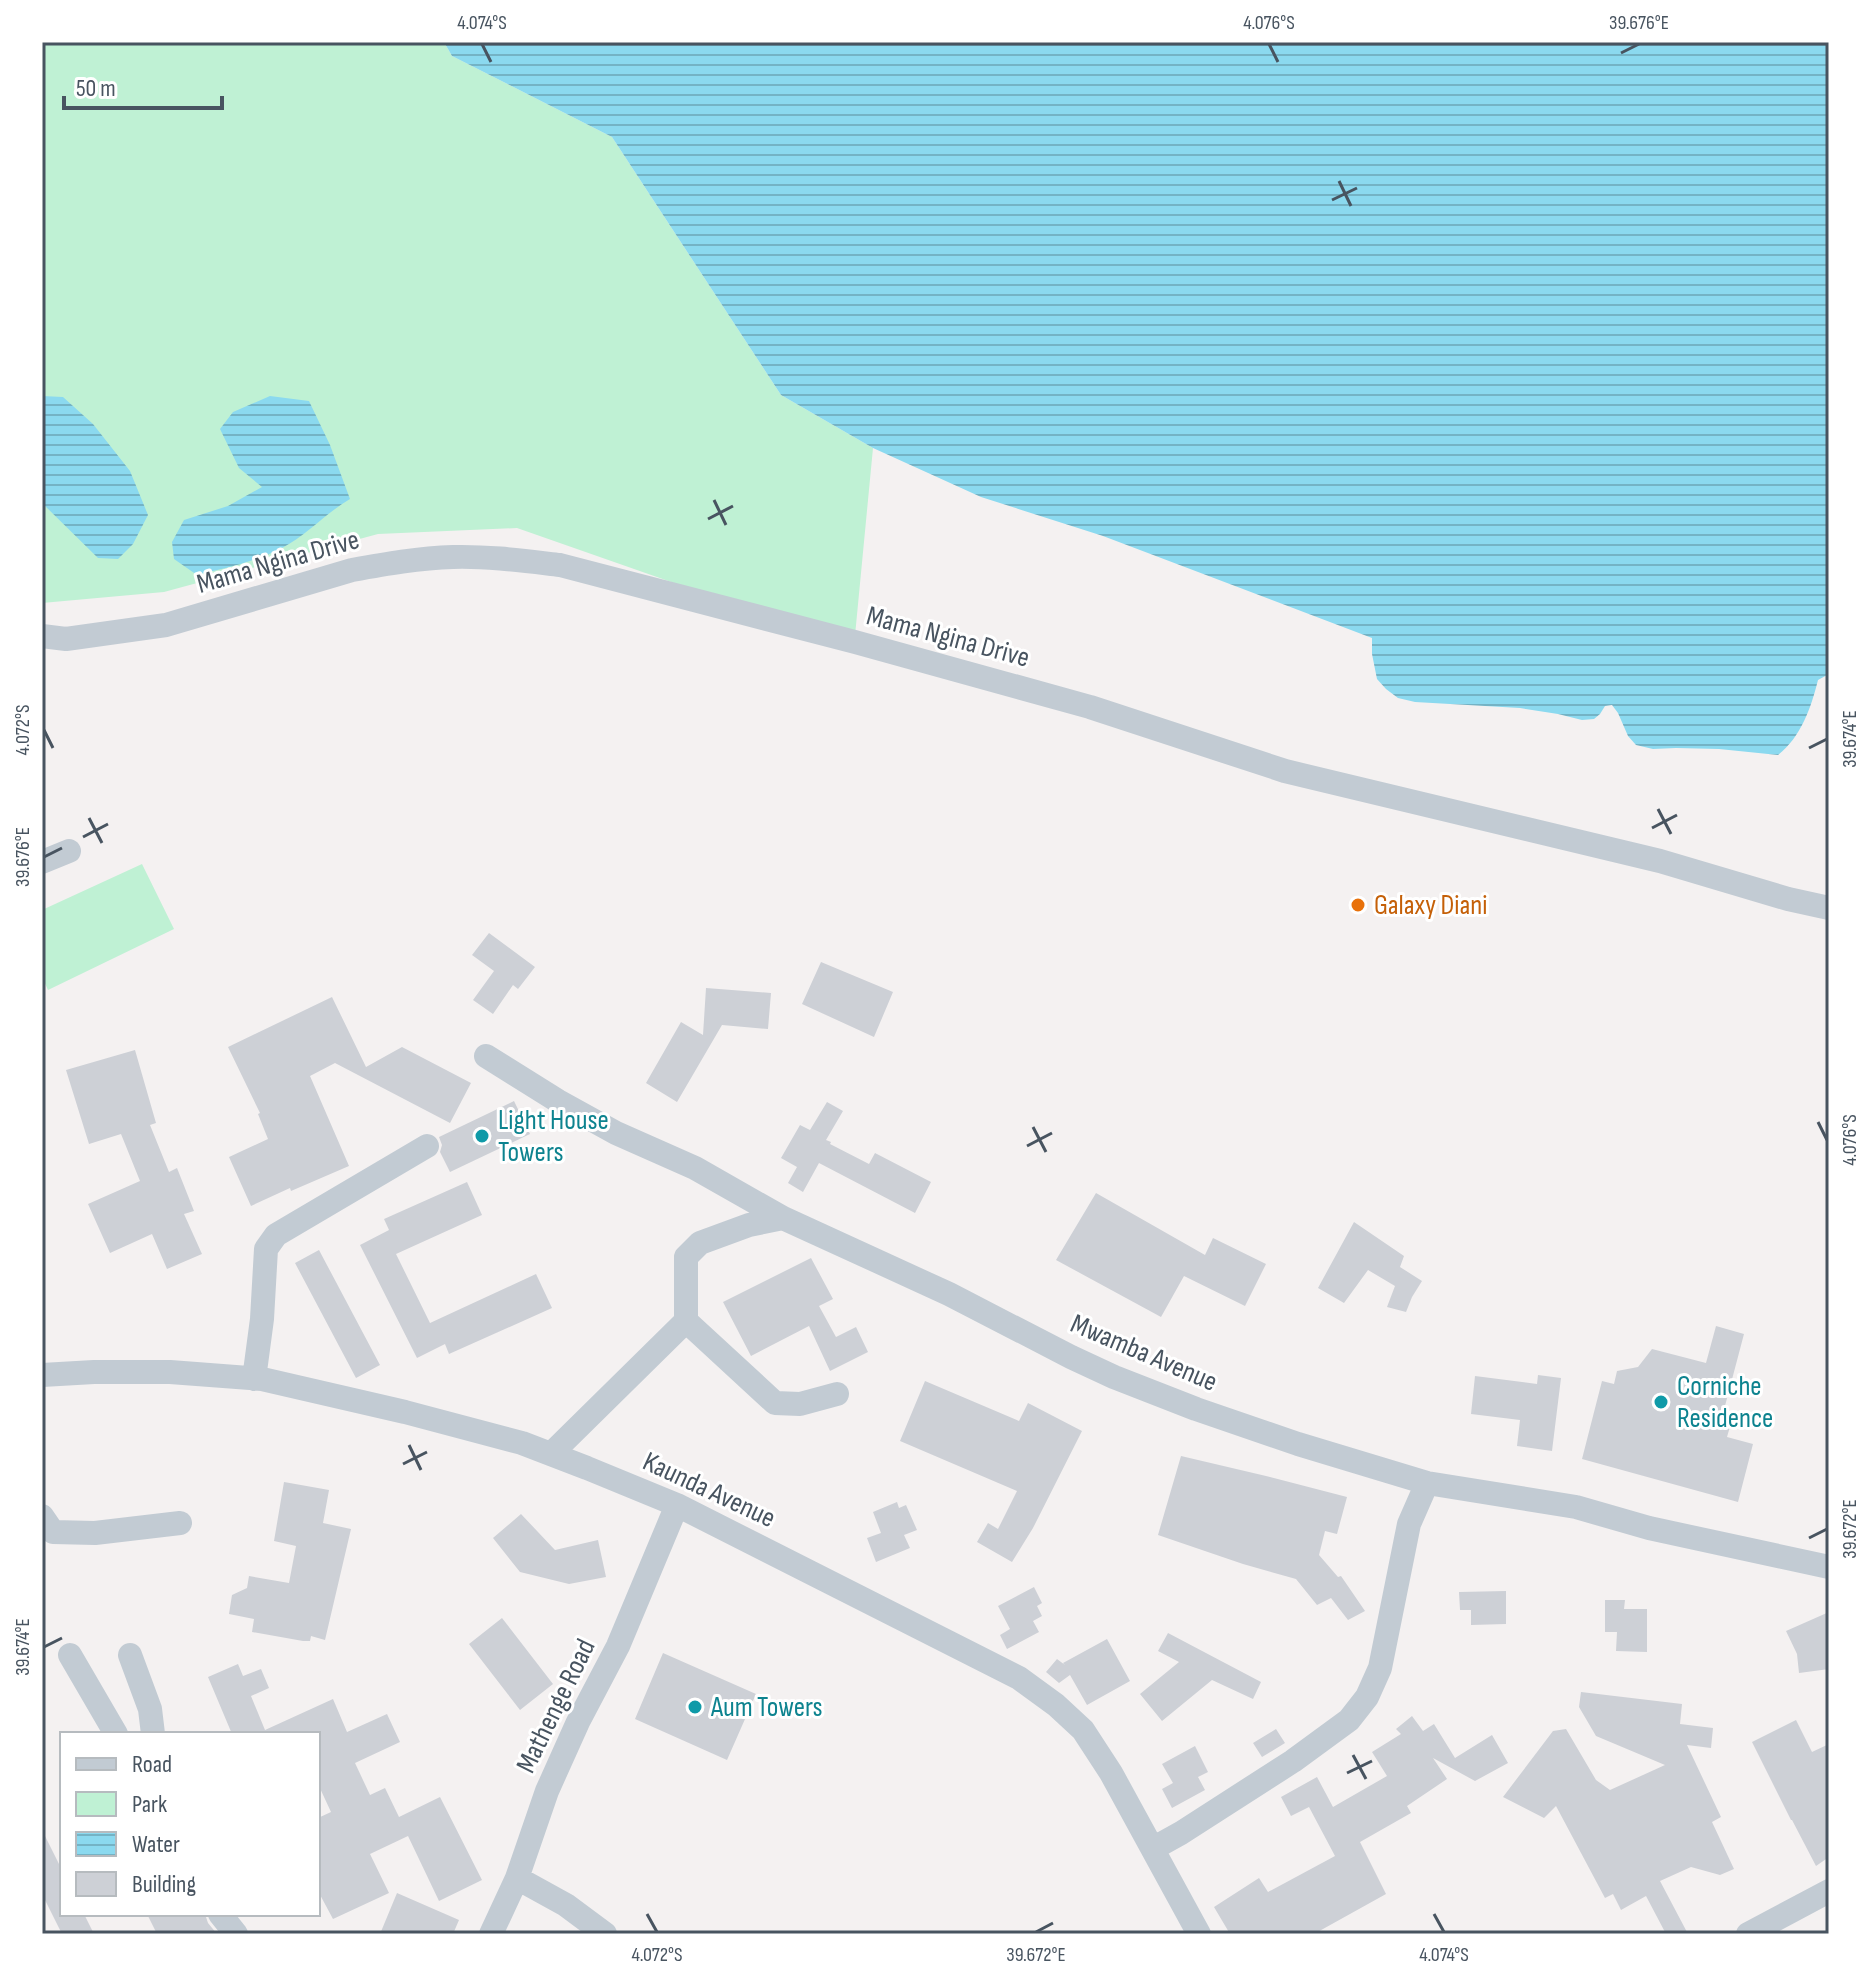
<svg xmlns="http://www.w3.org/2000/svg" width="1871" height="1976" font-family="'Sofia Sans Condensed',sans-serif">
	<defs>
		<pattern id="water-rules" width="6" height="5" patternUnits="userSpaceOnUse" patternTransform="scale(2)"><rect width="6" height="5" fill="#8bd9ef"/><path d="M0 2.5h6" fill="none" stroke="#74b3c5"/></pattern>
	</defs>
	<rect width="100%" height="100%" fill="#f4f1f1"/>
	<!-- green -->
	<path fill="#bff1d4" d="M42,42H444L452,56L612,137L781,395L873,448L854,646L517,528L378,534L164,592L42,603Z
		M142,864L174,929L48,990L42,977V910Z"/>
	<!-- water -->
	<path fill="url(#water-rules)" d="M444,42H1829V674L1818,680C1811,708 1801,737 1778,755L1719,749L1676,748L1653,749L1636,745L1628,736L1618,713L1612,705L1605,706L1600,714L1594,719L1582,720L1558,714L1520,708L1415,702L1398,698L1386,689L1377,679L1372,654V638L1103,536L981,497L873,448L781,395L612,137L452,56Z
		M42,396L63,397L93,424L130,471L148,515L133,544L118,559L98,558L42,503Z
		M270,396L309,401L330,445L350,499C326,513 307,535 282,548C255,562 226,568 197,575L174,559L172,542L184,520L228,506L262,487L239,468L220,429L233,412Z"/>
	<!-- building -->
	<path fill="#cdd0d6" d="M489,933L535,967L518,989L513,985L493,1014L473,1000L494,971L472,955Z
		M821,962L893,992L874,1037L802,1004Z
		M706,988L771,993L768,1029L722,1025L677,1102L646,1083L681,1022L703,1035Z
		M332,997L366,1067L402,1047L471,1083L450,1123L335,1063L310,1076L349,1166L291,1191L290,1188L251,1206L229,1157L268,1139L258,1114L260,1113L228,1047Z
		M135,1050L156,1123L150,1125L169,1172L177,1168L194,1211L184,1214L202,1254L167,1269L152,1234L110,1253L88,1204L140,1181L121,1134L89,1144L66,1070Z
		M514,1101L530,1134L450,1172L440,1152L442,1145L439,1137Z
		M827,1102L843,1111L826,1140L831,1142L830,1144L869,1164L875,1153L931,1182L915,1213L819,1163L803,1192L788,1183L797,1167L781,1158L800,1125L810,1130Z
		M467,1182L482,1215L396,1254L430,1323L536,1274L552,1308L449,1354L445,1344L417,1358L360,1245L389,1230L384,1219Z
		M1096,1193L1205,1255L1213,1238L1266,1264L1245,1306L1184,1276L1161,1317L1056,1260Z
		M1354,1222L1404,1256L1400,1267L1422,1281L1412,1297L1406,1312L1387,1307L1395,1286L1368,1270L1344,1303L1318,1288Z
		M319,1250L380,1365L356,1378L295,1263Z
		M811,1258L833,1299L819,1306L836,1337L856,1327L868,1352L830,1371L809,1326L751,1356L723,1302Z
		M1716,1326L1744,1334L1721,1421L1731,1423L1727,1437L1753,1444L1738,1502L1582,1459L1602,1381L1614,1384L1617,1371L1638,1367L1652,1349L1706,1363Z
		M1538,1375L1561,1378L1552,1451L1517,1446L1520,1420L1471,1414L1475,1376L1537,1384Z
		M925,1381L1019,1421L1028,1403L1082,1431L1033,1528L1012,1562L977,1542L988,1523L998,1529L1017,1491L900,1441Z
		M1181,1456L1266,1476L1347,1497L1337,1534L1325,1531L1319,1555L1338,1577L1341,1576L1365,1611L1348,1620L1331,1598L1317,1605L1296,1579L1243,1564L1158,1535Z
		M284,1482L329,1490L323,1523L351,1529L325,1640L311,1636L310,1641H303L252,1632L254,1619L229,1614L232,1595L247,1588L249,1576L289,1583L296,1546L274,1541Z
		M897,1502L899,1508L906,1505L917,1530L904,1535L910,1548L876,1562L867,1538L881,1533L873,1512Z
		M521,1514L555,1550L598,1540L606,1577L569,1584L520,1572L493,1538Z
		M1034,1587L1042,1603L1037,1606L1042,1616L1033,1621L1039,1632L1007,1649L1000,1635L1010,1629L998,1606Z
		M1506,1591V1624L1471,1625V1610H1460L1459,1592Z
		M1605,1600H1625L1624,1609H1647V1652L1616,1651L1617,1632H1605Z
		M1829,1612V1669L1799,1673L1797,1654L1786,1631Z
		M502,1618L553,1684L520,1710L469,1644Z
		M1168,1633L1261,1682L1253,1699L1212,1680L1162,1721L1140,1694L1179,1662L1158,1651Z
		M1107,1639L1130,1681L1087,1705L1070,1675L1059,1683L1046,1672L1057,1659L1065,1665L1063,1663Z
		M663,1653L756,1694L727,1760L635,1719Z
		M238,1664L243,1676L261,1669L269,1688L251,1696L265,1730L333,1699L347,1732L387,1714L400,1742L355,1763L370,1795L385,1788L399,1817L440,1797L482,1880L439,1901L408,1836L370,1854L389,1893L333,1919L318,1891V1818L331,1812L318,1784V1734H232L208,1677Z
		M1581,1692L1682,1704L1680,1724L1713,1728L1711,1748L1687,1745L1721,1817L1712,1822L1734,1869L1720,1875L1691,1867L1660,1881L1688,1934H1666L1646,1896L1621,1910L1613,1894L1605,1898L1556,1806L1544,1818L1503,1797L1553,1731L1566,1729L1596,1780L1610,1790L1665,1765L1596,1736L1579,1707Z
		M1412,1716L1423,1731L1434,1724L1455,1758L1492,1735L1508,1763L1475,1781L1433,1758L1447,1779L1407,1806L1411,1813L1360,1842L1386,1894L1314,1934H1230L1214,1907L1259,1878L1268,1892L1335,1856L1309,1807L1291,1816L1281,1797L1317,1777L1333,1807L1387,1776L1372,1752L1401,1734L1396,1729Z
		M1796,1720L1812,1752L1829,1744V1857L1816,1866L1792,1820H1791L1752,1742Z
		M1276,1729L1285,1743L1262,1757L1253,1743Z
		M1195,1746L1208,1772L1198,1777L1205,1790L1172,1808L1162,1789L1173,1783L1162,1764Z
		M42,1830L62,1870V1914H84L94,1934H62L42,1894Z
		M397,1893L459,1920L453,1934H380Z
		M147,1914H205L208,1923L217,1934H157Z"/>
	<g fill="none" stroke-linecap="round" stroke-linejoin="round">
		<!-- minor -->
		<path stroke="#c2cbd3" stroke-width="24" d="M42,636L66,639L166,625L352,570C385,564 419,558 453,557C488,556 525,561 560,565L855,642L1090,707L1285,771L1660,861L1788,899L1829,908
			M42,862L69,851
			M486,1056L558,1101L616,1133L695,1168L783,1218L949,1294L1071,1357L1114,1377L1196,1409L1298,1444L1427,1483L1576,1507L1649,1528L1829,1567
			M686,1321L775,1403L800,1404L837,1394
			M42,1375L94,1372H170L262,1379L405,1412L522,1443L587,1468L677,1505L1019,1678L1056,1705L1083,1730L1111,1773L1199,1934
			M254,1379L262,1319L266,1249L276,1235L427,1146
			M551,1454L686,1321V1257L700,1243L749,1225L783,1218
			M42,1516L53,1532L95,1533L180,1523
			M70,1655L116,1734
			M130,1655L150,1709L153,1734
			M1154,1848L1181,1833L1293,1761L1349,1720L1367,1697L1380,1668L1409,1524L1427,1483
			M517,1878L566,1905L605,1934
			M220,1914L236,1934
			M491,1934L517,1878L547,1791L578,1722L618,1646L677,1505
			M1748,1934L1829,1891"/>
	</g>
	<!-- ticks -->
	<path fill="none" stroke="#485460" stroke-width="3" d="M482,44L491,62M1269,44L1278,62M1621,53L1639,44M1339,181L1351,206M1332,200L1357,188M714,500L726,525M708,519L733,506M44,730L53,748M1809,748L1827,739M1658,809L1671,834M89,818L102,843M1652,828L1677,815M83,837L108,824M44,857L62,848M1818,1122L1827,1140M1033,1127L1046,1152M1027,1146L1052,1133M409,1445L421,1470M403,1464L427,1452M1809,1538L1827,1529M44,1647L62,1638M1353,1755L1366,1779M1347,1773L1372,1761M647,1914L657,1932M1434,1914L1444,1932M1036,1932L1053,1923"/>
	<!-- markers -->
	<circle fill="#e8710a" stroke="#fff" stroke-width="3" cx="1358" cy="905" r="8"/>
	<g fill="#0f9aa8" stroke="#fff" stroke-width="3">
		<circle cx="482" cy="1136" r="8"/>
		<circle cx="1661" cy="1402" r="8"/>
		<circle cx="695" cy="1707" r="8"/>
	</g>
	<g text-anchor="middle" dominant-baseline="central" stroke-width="6" stroke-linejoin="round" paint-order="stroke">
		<!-- street labels -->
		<g font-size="28" fill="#485460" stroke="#fff">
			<text transform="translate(278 562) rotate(-16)">Mama Ngina Drive</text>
			<text transform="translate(948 637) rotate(15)">Mama Ngina Drive</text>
			<text transform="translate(1144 1353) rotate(23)">Mwamba Avenue</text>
			<text transform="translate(709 1490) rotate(25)">Kaunda Avenue</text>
			<text transform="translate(556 1706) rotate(-64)">Mathenge Road</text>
		</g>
		<!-- food labels -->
		<g font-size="28" fill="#c56008" stroke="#fff" text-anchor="start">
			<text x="1374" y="905">Galaxy Diani</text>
		</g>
		<!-- culture labels -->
		<g font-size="28" fill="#0d838f" stroke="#fff" text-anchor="start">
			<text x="498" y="1120">Light House<tspan x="498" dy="32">Towers</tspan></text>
			<text x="1677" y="1386">Corniche<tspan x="1677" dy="32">Residence</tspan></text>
			<text x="711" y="1707">Aum Towers</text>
		</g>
	</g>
	<!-- border -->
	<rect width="1871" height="1976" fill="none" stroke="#ffffff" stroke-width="88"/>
	<!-- legend -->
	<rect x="60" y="1732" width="260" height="184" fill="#ffffff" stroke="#b6bbbf" stroke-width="2"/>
	<rect x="76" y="1758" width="40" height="12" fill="#c2cbd3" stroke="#b6bbbf" stroke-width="2"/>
	<text x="132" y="1772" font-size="24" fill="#485460">Road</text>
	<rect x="76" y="1792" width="40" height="24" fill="#bff1d4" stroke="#b6bbbf" stroke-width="2"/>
	<text x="132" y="1812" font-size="24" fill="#485460">Park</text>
	<rect x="76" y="1832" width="40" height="24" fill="url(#water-rules)" stroke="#b6bbbf" stroke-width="2"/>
	<text x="132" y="1852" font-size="24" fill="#485460">Water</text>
	<rect x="76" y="1872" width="40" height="24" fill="#cdd0d6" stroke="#b6bbbf" stroke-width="2"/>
	<text x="132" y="1892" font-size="24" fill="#485460">Building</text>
	<!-- scale -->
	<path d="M64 96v12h158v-12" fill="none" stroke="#485460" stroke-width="4"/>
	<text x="76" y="96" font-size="24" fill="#485460" stroke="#ffffff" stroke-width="6" paint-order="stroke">50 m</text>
	<rect x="44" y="44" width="1783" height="1888" fill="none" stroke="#485460" stroke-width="3"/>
	<g font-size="20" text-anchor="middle" fill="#485460">
		<text x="482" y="29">4.074°S</text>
		<text x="1269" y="29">4.076°S</text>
		<text x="1639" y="29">39.676°E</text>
		<text transform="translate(22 730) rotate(-90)" y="7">4.072°S</text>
		<text transform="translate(1849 739) rotate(-90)" y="7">39.674°E</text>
		<text transform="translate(22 857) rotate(-90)" y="7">39.676°E</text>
		<text transform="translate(1849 1140) rotate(-90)" y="7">4.076°S</text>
		<text transform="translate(1849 1529) rotate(-90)" y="7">39.672°E</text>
		<text transform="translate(22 1647) rotate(-90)" y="7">39.674°E</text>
		<text x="657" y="1961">4.072°S</text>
		<text x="1036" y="1961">39.672°E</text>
		<text x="1444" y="1961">4.074°S</text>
	</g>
</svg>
